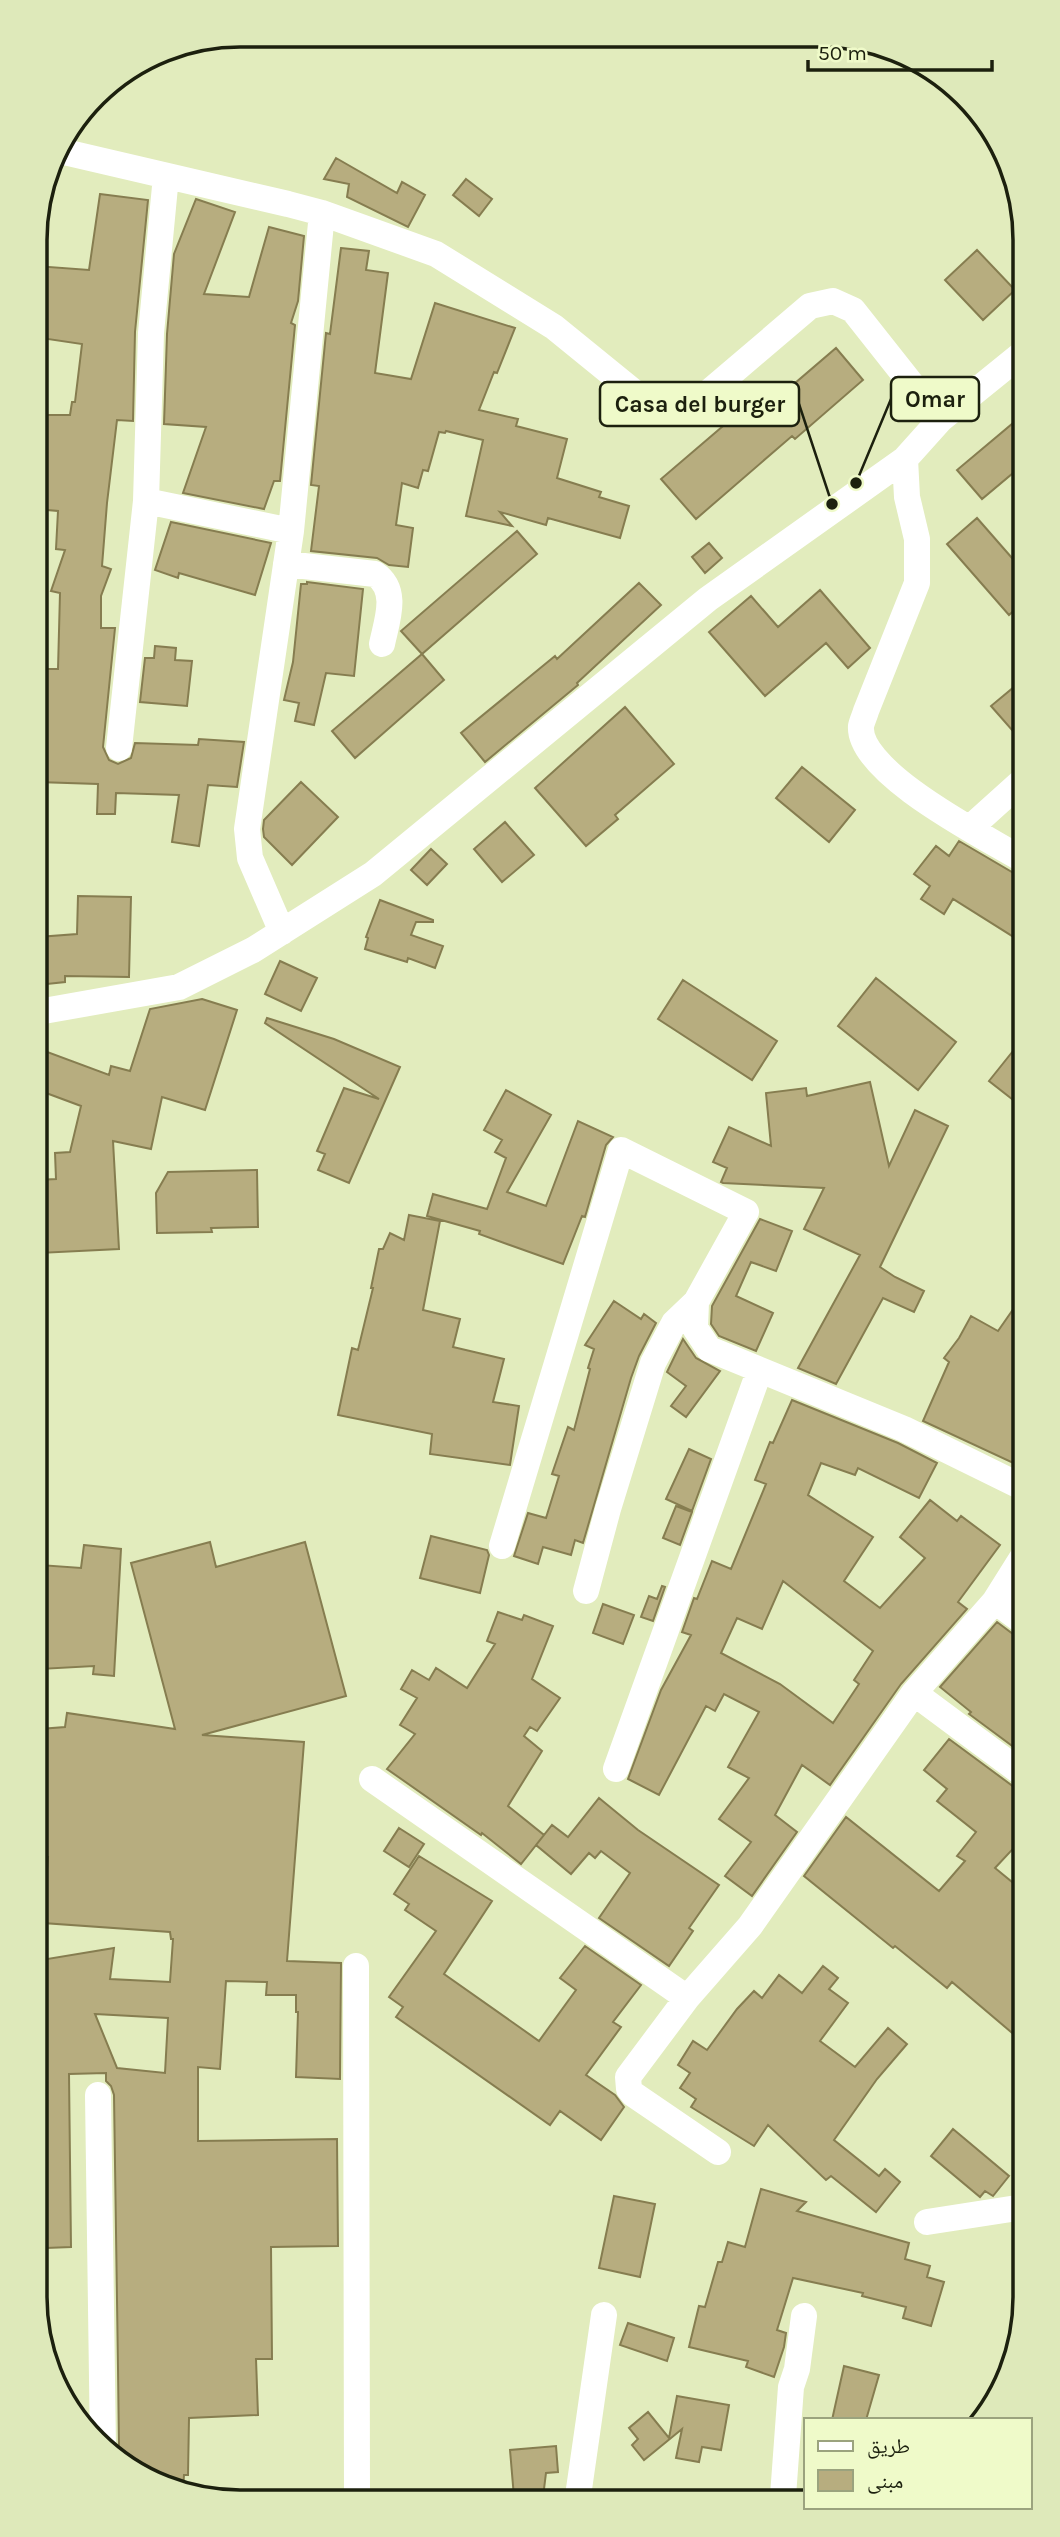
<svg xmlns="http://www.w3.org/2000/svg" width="1060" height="2537" font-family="Karla,'Noto Naskh Arabic',sans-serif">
	<rect width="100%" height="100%" fill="#e2ecbd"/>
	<!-- building -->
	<path fill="#b7ad7f" stroke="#867d50" stroke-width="2" fill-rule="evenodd" d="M336,158L397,193L402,182L425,195L408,227L347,197L349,184L324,179Z
		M466,179L492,199L479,216L453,195Z
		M100,194L148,200L135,332L133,421L117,420L107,503L102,566L111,569L101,596V628H115L103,747L109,760L118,764L131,758L135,743L198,745L199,739L244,742L237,787L208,785L199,846L172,842L179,795L116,793L115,814H97L98,784L37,782V669H58L60,593L51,591L65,550L56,549L58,511L36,509V415H70L72,402H75L82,344L41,338L45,315H36V266L89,270Z
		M196,199L235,212L204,294L249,297L269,227L304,236L298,301L291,323L295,325L280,481H274L264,509L183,493L206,427L164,424L167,334L174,254Z
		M341,248L369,251L366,270L388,273L375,373L411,379L435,303L515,328L497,373L494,372L479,410L518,419L516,426L567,439L557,478L601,492L599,497L629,506L620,538L548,518L546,525L500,512L512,526L466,516L483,440L446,431L445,433L439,432L428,471L423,470L418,488L402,483L396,525L413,528L408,567L389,565L377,558L311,551L319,486L311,485L326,333L330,334Z
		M977,250L1015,290L983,320L945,280Z
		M836,348L863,380L795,439L792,436L696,519L661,479L750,403L759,414Z
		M1019,418V468L982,499L957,470Z
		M977,518L1019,566V606L1009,615L947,544Z
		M171,522L271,543L255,595L179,573L178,578L155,570Z
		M517,531L537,554L422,654L401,631Z
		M709,543L722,558L705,573L692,557Z
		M307,582L363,589L354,676L326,673L314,725L295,721L299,703L284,700L293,662L301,584H307Z
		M639,583L661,605L577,683L578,685L485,762L461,733L555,656L557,659Z
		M820,590L870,648L848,668L826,643L765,696L709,632L751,596L778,627Z
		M155,646L176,648L175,660L192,661L187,706L140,702L145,658H154Z
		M422,654L444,680L355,758L332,731Z
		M1020,682V739L991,706Z
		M625,707L674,764L615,815L618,819L586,846L535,788Z
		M802,767L855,810L829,842L776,798Z
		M301,782L338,817L292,865L264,837L263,829L264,820Z
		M505,822L534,855L502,882L474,849Z
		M959,841L1012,872L1020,874V941L953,899L944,914L921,899L930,886L914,874L936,846L949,856Z
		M431,849L447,864L427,885L411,870Z
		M78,896L131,897L129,977L65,976V982L38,985V937L77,934Z
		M380,900L433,920V922H416L411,935L443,946L435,968L408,958L407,962L365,949L368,938L366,937Z
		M280,961L317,978L301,1011L265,994Z
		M876,978L956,1042L918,1090L838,1026Z
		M683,980L777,1041L752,1080L658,1019Z
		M202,999L237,1010L205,1110L162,1097L151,1149L113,1141L119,1249L39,1253L38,1180L56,1179L55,1153L70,1152L81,1106L38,1090V1060L42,1050L109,1075L111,1066L130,1071L150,1009Z
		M267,1018L334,1039L400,1067L349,1183L318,1170L325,1154L317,1151L344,1088L379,1099L265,1023Z
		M1021,1041V1106L989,1081Z
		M870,1082L889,1166L915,1110L948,1126L880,1267L895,1277L924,1291L914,1312L883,1298L836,1384L798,1368L860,1255L804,1229L824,1188L723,1183L721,1182L727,1168L713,1162L729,1127L771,1146L766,1093L806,1088L807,1096Z
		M506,1090L551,1115L507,1192L546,1206L578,1121L613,1137L606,1145L585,1217L582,1216L563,1264L479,1234L480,1231L427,1216L433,1194L487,1209L506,1158L495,1152L502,1140L484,1130Z
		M257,1170L258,1227L211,1228L212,1232L157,1233L156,1193L168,1172Z
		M409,1215L440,1221L423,1310L460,1319L453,1347L504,1359L493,1402L519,1406L510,1465L430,1454L432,1434L338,1415L352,1348L358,1350L373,1288H371L379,1249H383L390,1233L404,1240Z
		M760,1219L792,1231L776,1271L751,1262L736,1296L773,1313L756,1351L719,1336L711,1324L712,1306Z
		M1021,1298L1022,1382V1467L923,1421L949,1362L944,1358L959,1338L971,1316L998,1331Z
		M614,1301L641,1319L644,1314L656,1323L639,1356L631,1378L583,1543L575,1540L571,1555L543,1547L538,1564L514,1556L528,1513L546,1518L559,1476L552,1474L568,1427L574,1430L590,1369L588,1368L594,1349L585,1345Z
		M683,1339L696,1358L720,1371L686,1417L671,1406L686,1386L667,1372Z
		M792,1400L898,1443L937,1463L919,1498L858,1468L855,1475L821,1463L808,1495L873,1537L844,1581L880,1608L925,1558L900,1537L930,1500L957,1521L961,1516L1000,1545L958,1602L967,1609L901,1684L830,1785L802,1765L775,1815L797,1832L752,1896L725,1876L751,1842L719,1819L749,1778L728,1767L759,1712L724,1694L715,1711L706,1706L659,1795L628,1779L661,1690L691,1635L682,1632L694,1598L697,1599L712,1561L731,1569L766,1484L755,1480L770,1442L773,1443ZM783,1581L873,1651L854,1680L859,1684L833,1723L780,1684L721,1653L737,1618L762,1629Z
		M689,1449L711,1459L692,1511L666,1499Z
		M676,1506L692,1512L680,1545L663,1538Z
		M431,1536L487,1550L489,1555L480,1593L420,1578Z
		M210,1542L216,1567L305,1542L346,1696L202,1735L304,1742L287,1961L341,1963L340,2079L296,2077L298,2012H296V1995H266L267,1982L226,1981L220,2069L198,2067V2141L337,2139L338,2246L271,2247L272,2359H256L258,2415L189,2418L188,2475H184L183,2490L117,2457L119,2449L118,2368L114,2095L111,2086L106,2081V2073L69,2074L71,2247L46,2248L44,2156H41V1960L114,1948L110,1979L170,1982L173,1939H171L170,1932L43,1923L48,1857H40L44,1787L40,1786V1729L65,1727L67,1713L175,1729L131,1563ZM95,2014L168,2018L165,2073L117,2068Z
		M84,1545L121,1549L114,1676L93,1674L94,1666L40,1669V1565L81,1568Z
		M662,1586L665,1587L653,1621L641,1617L649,1596L657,1599Z
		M603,1604L634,1615L623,1644L593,1633Z
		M498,1612L522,1620L524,1615L553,1626L532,1679L560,1698L537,1731L530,1727L524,1736L542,1751L508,1806L544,1835L521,1864L482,1833L481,1835L387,1769L415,1734L400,1725L417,1698L401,1689L412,1670L429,1680L436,1668L467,1688L495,1644L487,1641Z
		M997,1622L1013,1634L1023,1637V1754L969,1714L971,1712L940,1687Z
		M949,1739L1014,1787L1023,1789V1838L995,1868L1023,1891L1024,2043L952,1982L947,1988L895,1946L893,1948L804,1876L846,1817L939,1891L965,1861L957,1856L976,1832L937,1801L947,1789L924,1770Z
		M599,1798L638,1830L719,1885L689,1928L693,1931L669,1966L599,1918L630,1873L601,1851L595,1858L589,1853L571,1874L536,1845L552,1825L568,1837Z
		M399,1828L424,1844L409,1867L384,1851Z
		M419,1856L492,1901L444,1974L539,2041L576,1990L560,1978L585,1946L641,1985L613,2022L621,2027L586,2075L615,2095L624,2107L601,2140L560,2111L550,2125L396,2017L403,2007L389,1997L436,1931L405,1910L409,1904L394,1894Z
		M823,1966L838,1978L829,1989L848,2003L820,2041L855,2067L888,2028L907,2044L877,2079L834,2140L879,2176L885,2169L900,2182L876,2212L831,2176L826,2180L768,2125L754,2146L691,2107L696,2099L680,2088L690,2073L678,2065L693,2041L707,2050L737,2009L754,1991L762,1998L779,1975L802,1993Z
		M953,2129L1009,2176L993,2196L985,2191L980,2197L931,2156Z
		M761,2189L806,2202L797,2211L909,2243L905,2259L930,2266L927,2277L944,2282L931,2326L903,2318L906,2307L862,2296L863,2293L793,2278L777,2330L786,2333L784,2347L774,2377L746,2367L748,2361L689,2347L699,2306L705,2307L718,2262H722L728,2242L745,2247Z
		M614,2196L655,2204L640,2277L599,2268Z
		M628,2323L674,2338L667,2361L620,2345Z
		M844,2366L879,2375L866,2420H832Z
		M677,2396L729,2405L721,2450L702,2447L699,2462L676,2458L682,2429L644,2460L632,2445L638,2439L629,2428L648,2412L669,2438Z
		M556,2446L558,2472L546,2473L543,2497H514L510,2450Z"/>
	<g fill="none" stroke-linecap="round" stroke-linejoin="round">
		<!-- street -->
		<path stroke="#fff" stroke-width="26" d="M56,150L288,204L322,213L436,254L554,327L645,401L668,410H688L810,306L833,301L853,310L940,420
			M905,459L907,497L917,539V583L866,711C865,715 862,721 861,726C857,772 985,837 1020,858
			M146,501L291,531L247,829L250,858L282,932
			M291,531L322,213
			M286,564L375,574C399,590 387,620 382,644
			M119,748L146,501L151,333L166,176
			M970,828L1020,783
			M38,1012L179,987L253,950L373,874L708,599L905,459L940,420L1019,356
			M502,1546L621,1150L746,1212L696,1302L695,1328L709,1349L904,1429L1022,1487
			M586,1591L608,1509L653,1363L674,1323L696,1302
			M995,1601L1022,1621
			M914,1693L1023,1774
			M616,1769L759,1372
			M372,1779L687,1998
			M356,1966L357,2497
			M98,2095L103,2449
			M718,2152L633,2094L629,2089L628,2077L687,1998L750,1926L914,1693L995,1601L1022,1558
			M927,2222L1024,2207
			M578,2496L604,2315
			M783,2496L791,2387L797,2369L804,2316"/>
	</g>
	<!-- crop -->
	<path d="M0 0H1060V2537H0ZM240 47H820A193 193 0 0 1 1013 240V2297A193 193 0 0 1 820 2490H240A193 193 0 0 1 47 2297V240A193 193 0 0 1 240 47Z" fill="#dee9ba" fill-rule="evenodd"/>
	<path fill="none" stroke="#1c200e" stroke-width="3.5" d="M240 47H820A193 193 0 0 1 1013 240V2297A193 193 0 0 1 820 2490H240A193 193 0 0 1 47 2297V240A193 193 0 0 1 240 47Z"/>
	<!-- callouts -->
	<path fill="none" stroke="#1c200e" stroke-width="2.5" d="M856 483L891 399M832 504L799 404"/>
	<g fill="#1c200e" stroke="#effac9" stroke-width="2.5">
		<circle cx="856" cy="483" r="7"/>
		<circle cx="832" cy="504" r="7"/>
	</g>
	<g fill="#effac9" stroke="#1c200e" stroke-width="2.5">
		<rect x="891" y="377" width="88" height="44" rx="7"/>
		<rect x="600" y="382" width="199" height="44" rx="7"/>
	</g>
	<g font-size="23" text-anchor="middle" font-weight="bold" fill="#1c200e">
		<text x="935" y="407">Omar</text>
		<text x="700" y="412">Casa del burger</text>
	</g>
	<!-- legend -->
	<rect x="804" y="2418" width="228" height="91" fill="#effac9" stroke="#9ba37e" stroke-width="2"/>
	<rect x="818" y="2441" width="35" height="10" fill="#ffffff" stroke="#9ba37e" stroke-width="2"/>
	<text x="867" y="2453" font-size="21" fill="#1c200e">طريق</text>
	<rect x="818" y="2470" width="35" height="21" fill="#b7ad7f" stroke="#9ba37e" stroke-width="2"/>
	<text x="867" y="2488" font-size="21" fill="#1c200e">مبنى</text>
	<!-- scale -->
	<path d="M808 60v10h184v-10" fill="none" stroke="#1c200e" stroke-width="3.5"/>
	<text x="818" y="60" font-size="21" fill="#1c200e" stroke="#effac9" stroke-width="5" paint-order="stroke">50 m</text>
</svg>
